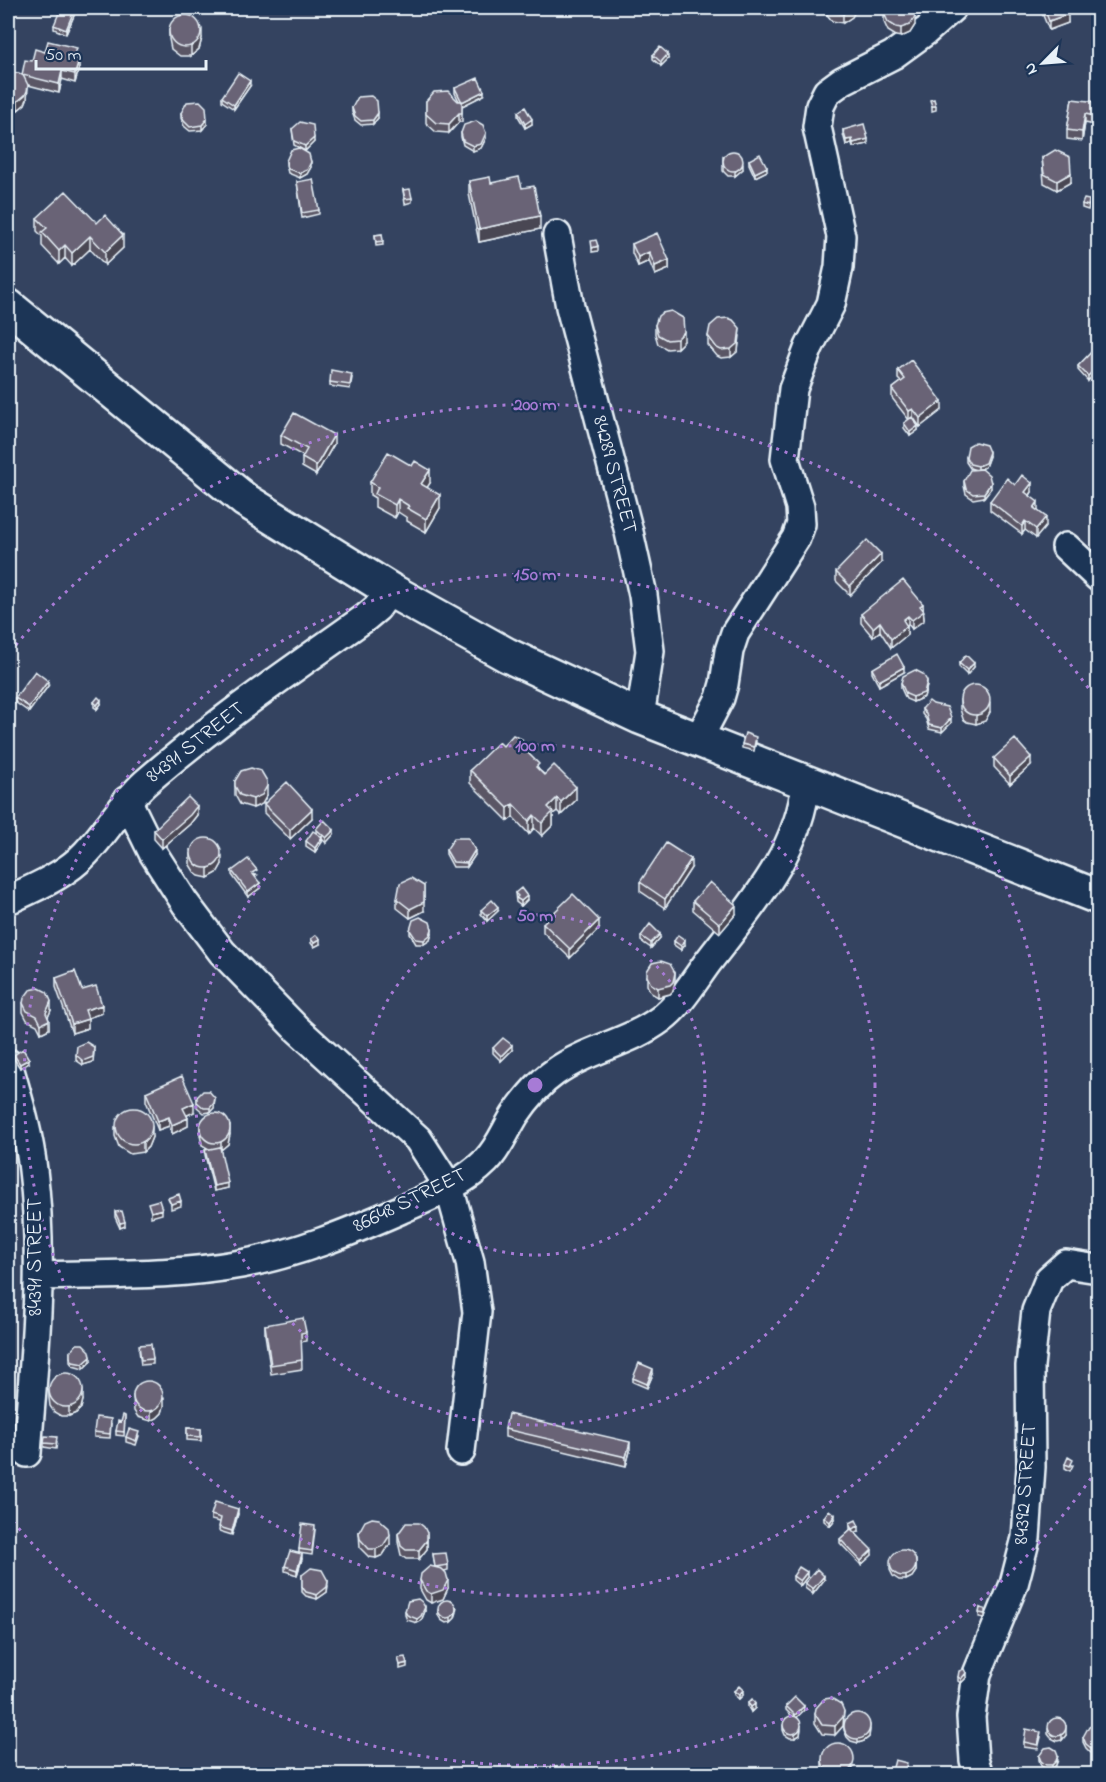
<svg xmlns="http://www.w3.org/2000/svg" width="1106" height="1782" font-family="'Indie Flower',sans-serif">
	<rect width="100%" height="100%" fill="#344360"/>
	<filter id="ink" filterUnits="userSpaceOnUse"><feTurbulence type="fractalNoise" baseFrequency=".0167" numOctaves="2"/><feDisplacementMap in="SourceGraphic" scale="12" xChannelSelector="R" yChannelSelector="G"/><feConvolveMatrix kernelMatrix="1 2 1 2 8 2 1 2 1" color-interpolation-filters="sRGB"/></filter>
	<g filter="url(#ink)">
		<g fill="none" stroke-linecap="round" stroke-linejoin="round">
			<!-- minor casing -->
			<g stroke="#e8f1f8" stroke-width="32">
				<path id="minor" d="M557,235L570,307L629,532L643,595L650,651L640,717
					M1066,547L1098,577
					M698,740L720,698L724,684L729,651L735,633L796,538L801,524L800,507L785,459L793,389L809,347L831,304L839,267L841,236L817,127L820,106L827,92L842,81L893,55L926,31L952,8
					M127,800L153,853L185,903L222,952L296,1028L418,1139L449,1187L470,1262L477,1312L461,1451
					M8,900C34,888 66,875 86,853C107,831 122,804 145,783C214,723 290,671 365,618L377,608L390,590
					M8,1063C18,1098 29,1133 33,1170C45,1264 34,1359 27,1453
					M39,1276C106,1274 175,1276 241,1264C296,1254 350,1232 400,1210C429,1197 463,1184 486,1161C499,1148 505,1131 515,1115C526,1099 539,1083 555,1072C587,1049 629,1043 661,1019C680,1005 694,981 708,962C749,908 800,852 806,782
					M979,1774L974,1760L971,1717L977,1674L1014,1584L1026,1538L1031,1467L1030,1366L1036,1311L1049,1279L1066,1264L1098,1269"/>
			</g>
			<!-- tertiary casing -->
			<g stroke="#e8f1f8" stroke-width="38">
				<path id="tertiary" d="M8,306L245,500L390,590L507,655L640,717L1098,897"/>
			</g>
			<!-- minor -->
			<use href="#minor" stroke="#1d3557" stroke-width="27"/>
			<!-- tertiary -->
			<use href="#tertiary" stroke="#1d3557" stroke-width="33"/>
		</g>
		<!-- wall -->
		<path fill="#5a5665" stroke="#e8f1f8" stroke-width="1.5" d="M76,8V11L66,34L54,29V25Z
			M825,8H857L852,17L843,23L832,21L825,12Z
			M1040,8H1066L1068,23L1049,30Z
			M884,13L915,25L910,33L901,37L896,36L888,31L884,22Z
			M169,30L202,38L199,49L191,56H180L171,49L169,39Z
			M45,52L77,57L76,59L79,68L75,83L62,79L59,93L28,85L27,99L25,104L18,110H8V72L22,75L32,61Z
			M653,55L668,59L661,66L653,59Z
			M250,86L234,109L222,101V97Z
			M455,88L484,95L462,106V122H459L449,133L436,132L426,123V101H459L455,93Z
			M1072,99L1097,111L1095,125L1085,123L1082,141L1067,139V130Z
			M352,108L378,118L373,124L361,125L355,120L352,112Z
			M518,112L532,124L525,128L518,116Z
			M181,113L207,124L202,130L190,131L184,126L181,118Z
			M292,129L314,142L305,151L294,145Z
			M843,130L868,144L853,147L852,143L846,145L843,134Z
			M461,133L486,138L481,148L473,151L463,145L461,137Z
			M723,156L743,169L735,176H728L723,171Z
			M1042,158L1071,182L1057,190L1044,183Z
			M749,160L767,171L755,177L749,164Z
			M286,161L311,167L307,174L300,178L288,173L286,165Z
			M469,181L491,183L522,188L540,229L479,242L469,194Z
			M297,182L319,210V214L302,218Z
			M403,190L412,198V202L405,204Z
			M1082,204L1089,205L1088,210L1082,208Z
			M37,218L97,223L123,248L105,265L90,249L72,266L65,258L59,264L42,246V236L37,231Z
			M382,234L383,245L376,246L375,235Z
			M632,244L669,260V269L655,275L649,261L638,266L632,253Z
			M655,325L684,341L677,348L667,349L658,344L655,334Z
			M708,336H740L738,351L731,357L721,358L717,356L708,345Z
			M1098,345L1088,381L1078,370V366Z
			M898,370L942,410L920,427L913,417L918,430L910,436L904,428V423L909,420L892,398V389L901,382L898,379Z
			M352,378L350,389L330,386V382Z
			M281,435L334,444L316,475L302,467V458L303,456L281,444Z
			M989,456L985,467L981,469L991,488L984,497L973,499L966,494L964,486V481L976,470L970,468L966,462V457Z
			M370,482L430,483L427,487L440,508L426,532L407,521V518L398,512L395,518L375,507V498L370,495Z
			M1015,485L1032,492L1030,496L1046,526L1036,538L1025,530L1022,534L990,510V501Z
			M881,563L850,595L836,581V572Z
			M923,609L924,620L912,629L908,624L907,626V635L891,648L880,631L873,637L861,623V614Z
			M959,663L974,667L967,675L959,667Z
			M872,669L904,672L879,686L872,673Z
			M901,683L927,686L924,697L913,702L906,699L901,688Z
			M48,686L29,712L15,702V698Z
			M960,700L990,712L985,721L976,724L967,722L963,719L960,709Z
			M94,702L101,704L97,709L94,707Z
			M922,709L951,723L942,732L929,729L926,719L922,714Z
			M756,741L754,751L742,748V744Z
			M503,746L527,752L539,770L576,800L561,815L557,811L553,814V825L542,836L534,828L529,834L513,817L508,821L470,783V770Z
			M994,758L1031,765L1010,784L994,767Z
			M235,781L267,795L262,804L253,808L240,804L235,795Z
			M264,804L312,818L290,839L264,813Z
			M197,815L190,824L162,848L154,839V830Z
			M316,829L334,834L326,843L322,839V842L315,852L306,846V841L316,833Z
			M190,850L222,864L217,873L208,878L199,876L195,873L190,865Z
			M446,850L475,855L467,867H453L446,854Z
			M691,868L665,908L640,891V882Z
			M232,871L257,875L255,876L260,888L248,897L232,875Z
			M515,893L527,900L521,906L516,902Z
			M397,899L424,911L410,918L397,908Z
			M693,901L736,914L720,933L693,910Z
			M481,910L498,911L487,921L481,914Z
			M543,923L599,929L570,958L543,932Z
			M410,930L432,933L430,940L424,944H416L410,934Z
			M641,936L660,938L651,948L641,941Z
			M311,939L320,944L314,947L311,943Z
			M674,941L685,945L681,950L674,945Z
			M647,976L675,982L673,991L670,994L658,997L651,993L647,985Z
			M56,978L102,1013L87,1018L88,1028L72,1033L56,987Z
			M23,1003L51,1010L48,1017L49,1029L41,1033L37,1025L27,1020L23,1012Z
			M493,1048L512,1050L501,1061L493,1053Z
			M94,1052L93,1062L83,1065L76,1060V1055Z
			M14,1055L29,1063L20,1068L14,1059Z
			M146,1092L194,1112L187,1115L188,1126L172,1134L169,1126L158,1130L146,1101Z
			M197,1097L214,1108L210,1112L204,1113L197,1107Z
			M200,1126L230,1134L228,1144L220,1150L228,1188L214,1191L205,1155V1150L209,1149L202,1145L200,1135Z
			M115,1127L152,1137L148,1147L143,1152L130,1154L119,1147L115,1136Z
			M115,1212L125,1226L120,1228L115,1217Z
			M265,1325L306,1332V1341L301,1342L302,1369L271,1374L265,1334Z
			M139,1350L153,1359V1364L141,1365Z
			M70,1352L91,1361L83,1369L73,1366L70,1362Z
			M653,1374L647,1388L633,1382V1378Z
			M49,1389L83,1400L81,1408L76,1413L69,1416H61L54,1412L50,1406L49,1398Z
			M133,1396L164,1406L162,1413L157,1418L151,1421L138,1417L134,1411Z
			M125,1416L124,1436L116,1435V1431Z
			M111,1424L110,1438L94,1437V1432Z
			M187,1428L201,1429V1441L187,1440Z
			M505,1429L630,1451L626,1466L505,1437Z
			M139,1436L136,1445L126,1442V1437Z
			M57,1442L56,1449L44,1447V1443Z
			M1065,1464L1073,1465L1070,1471L1065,1468Z
			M238,1514L232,1535L219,1531L220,1522L211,1520V1515Z
			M824,1517L835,1519L830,1526L824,1521Z
			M850,1523L859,1531L855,1532L872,1555L861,1565L840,1543V1539L850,1530Z
			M315,1530L312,1555L299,1553L302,1559L297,1575L285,1571V1566L299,1553V1549Z
			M359,1532L390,1544L383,1555L376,1558L369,1557L360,1548Z
			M427,1533V1549L419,1559H406L401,1555L398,1542V1534Z
			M433,1554L448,1565V1570L444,1571L448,1588L443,1599L431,1603L426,1600L420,1589V1580L435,1567Z
			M916,1560V1571L912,1577L906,1580H899L893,1576L890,1570V1566Z
			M302,1575L328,1586L327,1592L317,1599L306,1596L302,1592Z
			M793,1576L807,1577L800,1586L793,1580Z
			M824,1580L813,1594L805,1588V1583Z
			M980,1608L985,1613V1618L979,1617Z
			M438,1610L457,1612L455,1618L451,1622L446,1623L441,1620L438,1615Z
			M405,1611H425L421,1621L417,1623L407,1620L405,1615Z
			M958,1677L966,1678L961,1683L958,1681Z
			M734,1691L743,1695L739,1699L734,1695Z
			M748,1703L755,1708L751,1712L748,1707Z
			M786,1706L804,1710L797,1717L801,1729L800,1735L795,1738H790L785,1735L783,1730V1725L792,1716L786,1710Z
			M815,1714L844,1719L843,1726L835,1735L822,1734L815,1723Z
			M1098,1724V1754L1091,1753L1086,1748L1083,1742V1737Z
			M844,1726L870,1730L869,1737L864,1741L858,1743L851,1741L847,1737L844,1730Z
			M1048,1729L1066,1735L1062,1740L1057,1741L1051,1738L1048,1734Z
			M1041,1737L1038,1749L1024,1747V1742Z
			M1039,1756L1058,1760L1056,1765L1052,1769H1046L1041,1766L1039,1760Z
			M822,1760L853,1768L852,1774H823L822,1769Z
			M907,1767L905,1774H892V1771Z"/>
		<!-- shaded-wall -->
		<path fill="#4a4653" stroke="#e8f1f8" stroke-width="1.5" d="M75,8L76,11L66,34V30Z
			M853,8H857L852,17L843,23V14Z
			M1068,14V23L1049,30V21Z
			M915,16V25L910,33L901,37V28Z
			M202,30V38L199,49L191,56V47Z
			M668,54V59L661,66V62Z
			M79,60V68L75,83V74Z
			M62,71V79L59,93V84Z
			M250,81V86L234,109V105Z
			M28,85L27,99L25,104L18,110V101Z
			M484,91V95L462,106V102Z
			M1097,102V111L1095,125V116Z
			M932,106H936V110L932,111Z
			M378,113V118L373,124V120Z
			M459,113V122L449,133V124Z
			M1085,114V123L1082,141V132Z
			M207,119V124L202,130V125Z
			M532,119V124L525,128V124Z
			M486,133V138L481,148L473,151V146Z
			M314,138V142L305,151V146Z
			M852,139V143L846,145V140Z
			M868,139V144L853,147V143Z
			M311,162V167L307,174L300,178V173Z
			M743,165V169L735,176V172Z
			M767,167V171L755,177V173Z
			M1071,173V182L1057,190V181Z
			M540,216V229L479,242V229Z
			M123,235V248L105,265V252Z
			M90,236V249L72,266V253Z
			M65,245V258L59,264V251Z
			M598,246V251L592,252V248Z
			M649,252V261L638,266V257Z
			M669,260V269L655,275V266Z
			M740,328L738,351L731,357V349Z
			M684,332V341L677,348V339Z
			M1098,366V370L1088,381V376Z
			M942,401V410L920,427V418Z
			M913,409V417L909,420V411Z
			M918,426V430L910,436V432Z
			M334,435V444L316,475V466Z
			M989,452V456L985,467L978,470V466Z
			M430,470V483L421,497V484Z
			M991,483V488L984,497V493Z
			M1032,483V492L1025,501V492Z
			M440,495V508L426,532V519Z
			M398,499V512L395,518V505Z
			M1038,502V511L1034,508Z
			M1046,517V526L1036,538V529Z
			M1025,521V530L1022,534V526Z
			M881,554V563L850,595V586Z
			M923,604L924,620L912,629V620L920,606Z
			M908,616V624L903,629V620Z
			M880,622V631L873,637V628Z
			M907,626V635L891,648V639Z
			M974,663V667L967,675V670Z
			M904,667V672L879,686V681Z
			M48,681V686L29,712V707Z
			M927,681V686L924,697L913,702V697Z
			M101,700V704L97,709V705Z
			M990,704V712L985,721L976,724V716Z
			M951,718V723L942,732V728Z
			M1031,757V765L1010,784V776Z
			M267,786V795L262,804L253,808V799Z
			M576,787V800L561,815V802Z
			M557,798V811L553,814V825L542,836V823L548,807Z
			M513,804V817L508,821V808Z
			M197,806V815L190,824L162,848V839Z
			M312,809V818L290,839V830Z
			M534,815V828L529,834V821Z
			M334,830V834L326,843V838Z
			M322,837V842L315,852V848Z
			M475,850V855L467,867V863Z
			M222,856V864L217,873L208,878V869Z
			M691,859V868L665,908V899Z
			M260,883V888L248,897V892Z
			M424,886V911L410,918V909Z
			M527,896V900L521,906V901Z
			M736,905V914L720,933V924Z
			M498,907V911L487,921V916Z
			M599,920V929L570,958V949Z
			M432,929V933L430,940L424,944V940Z
			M660,934V938L651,948V943Z
			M320,939V944L314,947V943Z
			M685,940V945L681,950V946Z
			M675,973V982L673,991L670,994L658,997V988Z
			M51,1001V1010L46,1022L49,1020V1029L41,1033V1024Z
			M102,1005V1013L85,1019V1010Z
			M88,1019V1028L72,1033V1024Z
			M512,1045V1050L501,1061V1056Z
			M94,1047L93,1062L83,1065V1061Z
			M29,1059V1063L20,1068V1064Z
			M215,1098L214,1108L210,1112V1108Z
			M194,1103V1112L183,1117V1108Z
			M169,1117V1126L158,1130V1121Z
			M188,1118V1126L172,1134V1125Z
			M230,1125V1134L228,1144L221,1150V1142Z
			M152,1128V1137L148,1147L143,1152V1143Z
			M228,1183V1188L214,1191V1186Z
			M181,1201V1206L171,1209V1204Z
			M162,1209V1214L151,1217V1212Z
			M125,1222V1226L120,1228V1223Z
			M91,1357V1361L83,1369V1364Z
			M653,1369V1374L647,1388V1384Z
			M83,1391V1400L81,1408L76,1413L69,1416V1408Z
			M164,1398V1406L162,1413L157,1418L151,1421V1412Z
			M630,1442V1451L626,1466V1457Z
			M238,1509V1514L232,1535V1531Z
			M835,1515V1519L830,1526V1522Z
			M859,1526V1531L852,1533V1529Z
			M390,1535V1544L383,1555L376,1558V1549Z
			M427,1540V1549L419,1559V1550Z
			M872,1550V1555L861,1565V1561Z
			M302,1554V1559L297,1575V1570Z
			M916,1567V1571L912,1577L906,1580V1576Z
			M807,1572V1577L800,1586V1581Z
			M824,1576V1580L813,1594V1589Z
			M448,1580V1588L443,1599L431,1603V1594Z
			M328,1581L327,1592L317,1599V1595Z
			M425,1607V1611L421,1621L417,1623V1619Z
			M457,1607L455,1618L451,1622V1617Z
			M407,1663V1667L400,1669V1665Z
			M966,1673V1678L961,1683V1679Z
			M743,1690V1695L739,1699V1695Z
			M755,1704V1708L751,1712V1707Z
			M804,1706V1710L795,1719V1715Z
			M844,1711L843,1726L835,1735V1726Z
			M801,1725L800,1735L795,1738V1734Z
			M1066,1725V1735L1062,1740V1735Z
			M870,1726L869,1737L864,1741L858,1743V1739Z
			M1058,1755L1056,1765L1052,1769V1765Z
			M853,1759L852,1774H842Z"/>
		<!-- building -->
		<path fill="#696476" stroke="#e8f1f8" stroke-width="1.5" d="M61,8H75L66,30L54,25Z
			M828,8H853L843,14L832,12Z
			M886,8H914L915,16L910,25L901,28L896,27L888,22L884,13Z
			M1044,8H1066L1068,14L1049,21Z
			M169 31a16 16 0 1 1 32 0a16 16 0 1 1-32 0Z
			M48,41L77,48L74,58L79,60L75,74L62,71L59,84L23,75L28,85L27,91L25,95L18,101H8V72L19,73L22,75L25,60L32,61L35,49L45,52Z
			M660,47L668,54L661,62L653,55Z
			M238,73L250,81L234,105L222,97Z
			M478,78L484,91L462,102L455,88Z
			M448,91L458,101H462V113H459L449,124L436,123L426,114V101L434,92Z
			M371,96L377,101L378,113L373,120L361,121L355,116L352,108L358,97Z
			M934,99L936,106H932L930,100Z
			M1072,99L1097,102L1095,116L1085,114L1082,132L1067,130Z
			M200,101L206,107L207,119L202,125L190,127L184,121L181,113L187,102Z
			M525,107L532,119L525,124L518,112Z
			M476,121L483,125L486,133L481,144L473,146L463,141L461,133L464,125Z
			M300,122L313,125L314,138L305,146L294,141L292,129Z
			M864,124L868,139L853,143L852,139L846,140L843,130Z
			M299,148L309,154L311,162L307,170L300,173L288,169L286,161L291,150Z
			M1055,150L1070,157L1071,173L1057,181L1044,174L1042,158Z
			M723 161a10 10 0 1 1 20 0a10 10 0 1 1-20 0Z
			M760,154L767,167L755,173L749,160Z
			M490,177L491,183L519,177L522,188L534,186L540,216L479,229L469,181Z
			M313,179L319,210L302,213L297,182Z
			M410,189L412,198L405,199L403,190Z
			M66,191L97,223L105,215L123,235L105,252L90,236L72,253L65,245L59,251L42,232L47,228L37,218Z
			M1084,199L1089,200L1088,206L1082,204Z
			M657,233L669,260L655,266L649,252L638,257L632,244Z
			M382,234L383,241L376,242L375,235Z
			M596,240L598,246L592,248L591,241Z
			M671,311L683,318L684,332L677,339L667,340L658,335L655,325L658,316L662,313Z
			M728,318L733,320L740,328L738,343L731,349L721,350L717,348L708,336L710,326L718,319Z
			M1098,345V366L1088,376L1078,366Z
			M911,360L942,401L920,418L913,409L909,411L892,389L905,379L898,370Z
			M331,370L352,374L350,385L330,382Z
			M294,413L334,435L316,466L302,458L307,449L281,435Z
			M912,417L918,426L910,432L904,423Z
			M975,442L986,445L989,452L985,463L978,466L970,464L966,457L968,446Z
			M388,452L412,466L415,461L430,470L421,484L440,495L426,519L407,508L409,506L398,499L395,505L375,494L378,487L370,482Z
			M982,469L989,475L991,483L984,493L973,494L966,489L964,481L970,470Z
			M1022,475L1032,483L1025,492L1038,502L1034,508L1046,517L1036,529L1025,521L1022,526L990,501L1007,478L1015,485Z
			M867,540L881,554L850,586L836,572Z
			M903,580L923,604L920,606L924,611L912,620L908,616L903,620L907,626L891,639L880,622L873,628L861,614Z
			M897,654L904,667L879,681L872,669Z
			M966,655L974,663L967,670L959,663Z
			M915,670L923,674L927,681L924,693L913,697L906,694L901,683L903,676Z
			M35,671L48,681L29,707L15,698Z
			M960 700a15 15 0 1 1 30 0a15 15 0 1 1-30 0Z
			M98,697L101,700L97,705L94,702Z
			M929,701L933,704L947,707L951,718L942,728L929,725L926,714L922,709Z
			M745,733L756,737L754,747L742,744Z
			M513,735L522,739L527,752L539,764L536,767L544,775L554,765L576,787L561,802L557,798L548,807L553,812L542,823L534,815L529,821L513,804L508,808L470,770L499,742L503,746Z
			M1015,739L1031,757L1010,776L994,758Z
			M251,768L261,771L267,781V786L262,795L253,799L240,795L235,786V781L241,771Z
			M287,782L312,809L290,830L264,804Z
			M188,797L197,806L190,815L162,839L154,830Z
			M324,820L334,830L326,838L316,829Z
			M313,831L322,837L315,848L306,841Z
			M191 853a15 15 0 1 1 30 0a15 15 0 1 1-30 0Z
			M454,838H468L475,850L467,863L453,862L446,850Z
			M666,843L691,859L665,899L640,882Z
			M248,859L257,870L252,873L260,883L248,892L232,871Z
			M411,878L424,886V902L410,909L397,899L400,883Z
			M710,882L736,905L720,924L693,901Z
			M521,888L527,896L521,901L516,898L518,896L515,893Z
			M573,894L599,920L570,949L543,923Z
			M492,900L498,907L487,916L481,910Z
			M420,917L430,922L432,929L430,935L424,940L416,939L410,930L413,920Z
			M650,924L660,934L651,943L641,936Z
			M316,935L320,939L314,943L311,939Z
			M678,935L685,940L681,946L674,941Z
			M661,961L670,964L675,973L673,982L670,985L658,988L651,984L647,976V971L652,963Z
			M75,971L82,990L96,986L102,1005L85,1010L88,1019L72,1024L56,978Z
			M39,988L47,992L51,1001L46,1013L49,1020L41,1024L37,1016L27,1011L23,1003L24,998L30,990Z
			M503,1038L512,1045L501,1056L493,1048Z
			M86,1042L94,1047L93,1057L83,1061L76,1055L77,1046Z
			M23,1049L29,1059L20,1064L14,1055Z
			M182,1076L194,1103L183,1108L188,1118L172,1125L169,1117L158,1121L146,1092Z
			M203,1091H209L215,1098L214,1103L210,1108H204L197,1102V1097Z
			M116 1126a18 18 0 1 1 36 0a18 18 0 1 1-36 0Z
			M200 1128a15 15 0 1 1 30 0a15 15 0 1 1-30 0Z
			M220,1147L228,1183L214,1186L205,1150Z
			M179,1194L181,1201L171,1204L168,1198Z
			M159,1200L162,1209L151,1212L148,1203Z
			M122,1211L125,1222L120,1223L115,1212Z
			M303,1318L306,1332L301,1333L302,1360L271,1365L265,1325Z
			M77,1344H83L90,1351L91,1357L83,1364L73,1362L70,1357V1352Z
			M151,1344L153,1359L141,1360L139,1345Z
			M639,1363L653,1369L647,1384L633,1378Z
			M49 1390a17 17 0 1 1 34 0a17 17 0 1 1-34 0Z
			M133 1396a15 15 0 1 1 30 0a15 15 0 1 1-30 0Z
			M508,1414L630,1442L626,1457L505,1429Z
			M123,1415L125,1416L124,1432L116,1431L118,1421L121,1422Z
			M96,1417L111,1419L110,1434L94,1432Z
			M187,1428L201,1429V1437L187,1436Z
			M129,1429L139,1432L136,1441L126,1437Z
			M45,1436L57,1437L56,1444L44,1443Z
			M1068,1457L1073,1460L1070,1466L1065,1464Z
			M215,1502L238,1509L232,1531L219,1527L221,1518L211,1515Z
			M829,1510L835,1515L830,1522L824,1517Z
			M372,1518L379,1519L389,1528L390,1535L383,1546L376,1549H369L360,1539L359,1532L365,1521Z
			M856,1520L859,1526L852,1529L850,1526V1523Z
			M406,1523H419L424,1527L427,1533V1540L419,1550H406L401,1546L398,1534Z
			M302,1524L315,1526L312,1551L299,1549Z
			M851,1529L872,1550L861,1561L840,1539Z
			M890 1563a13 13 0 1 1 26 0a13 13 0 1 1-26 0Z
			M290,1551L302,1554L297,1570L285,1566Z
			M446,1553L448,1565L435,1567L433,1554Z
			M430,1566L442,1569L446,1573L448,1580L443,1590L431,1594L426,1591L420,1580L421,1574Z
			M799,1567L807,1572L800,1581L793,1576Z
			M311,1568L322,1570L328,1581L327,1587L317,1595L306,1592L302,1587V1575Z
			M817,1569L824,1576L813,1589L805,1583Z
			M418,1599L422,1602L425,1607L421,1616L417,1619L407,1615L405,1611L408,1601Z
			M438 1609a9 9 0 1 1 18 0a9 9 0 1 1-18 0Z
			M980,1608L985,1609V1614L979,1613Z
			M405,1657L407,1663L400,1665L398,1658Z
			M964,1669L966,1673L961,1679L958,1677L959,1671Z
			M739,1686L743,1690L739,1695L734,1691Z
			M795,1697L804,1706L795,1715L786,1706Z
			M831,1698L841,1704L844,1711L843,1717L835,1726L822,1725L815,1714L816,1708L824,1699Z
			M752,1699L755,1704L751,1707L748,1703Z
			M844 1726a13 13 0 1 1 26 0a13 13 0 1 1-26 0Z
			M783 1725a9 9 0 1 1 18 0a9 9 0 1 1-18 0Z
			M1048 1727a9 9 0 1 1 18 0a9 9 0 1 1-18 0Z
			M1095,1723L1098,1724V1750L1091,1748L1086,1744L1083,1737L1089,1726Z
			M1026,1729L1041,1732L1038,1745L1024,1742Z
			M822 1759a16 16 0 1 1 32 0a16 16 0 1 1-32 0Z
			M1051,1747L1056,1750L1058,1755L1056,1761L1052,1765H1046L1041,1761L1039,1756L1045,1748Z
			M895,1760L907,1763L904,1774L892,1771Z
			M1098,1768V1774H1094L1093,1770Z"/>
	</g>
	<!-- distance rings -->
	<g fill="none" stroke="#a77bd6" stroke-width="3" stroke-dasharray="3 6">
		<circle cx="535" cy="1085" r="170"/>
		<circle cx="535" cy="1085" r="340"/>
		<circle cx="535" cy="1085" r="511"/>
		<path d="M1096 1471A681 681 0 0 1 10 1518M10 652A681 681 0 0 1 1096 699"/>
	</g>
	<g text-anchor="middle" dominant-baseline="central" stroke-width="4.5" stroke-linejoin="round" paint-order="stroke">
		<!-- street labels -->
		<g font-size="21" fill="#e8f1f8" stroke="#1d3557">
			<text transform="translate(614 475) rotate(75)">84289 STREET</text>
			<text transform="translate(196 743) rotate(-38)">84391 STREET</text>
			<text transform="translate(410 1201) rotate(-26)">86648 STREET</text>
			<text transform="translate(36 1257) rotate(-90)">84391 STREET</text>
			<text transform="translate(1026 1484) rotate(-86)">84392 STREET</text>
		</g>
	</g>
	<circle cx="535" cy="1085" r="9" fill="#a77bd6" stroke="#1d3557" stroke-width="3"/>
	<g font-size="18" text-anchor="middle" font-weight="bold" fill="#a77bd6" stroke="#1d3557" stroke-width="4.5" stroke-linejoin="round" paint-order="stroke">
		<text x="535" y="410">200 m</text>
		<text x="535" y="580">150 m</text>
		<text x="535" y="751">100 m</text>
		<text x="535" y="921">50 m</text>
	</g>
	<!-- margin -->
	<rect width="1106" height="1782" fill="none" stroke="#1d3557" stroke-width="30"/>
	<rect x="15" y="15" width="1076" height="1752" fill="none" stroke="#e8f1f8" stroke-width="2" filter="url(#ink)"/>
	<!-- north arrow -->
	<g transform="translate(1043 63) rotate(245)" stroke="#1d3557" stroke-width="4.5" paint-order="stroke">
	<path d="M0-4.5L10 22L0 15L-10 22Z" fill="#e8f1f8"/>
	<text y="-9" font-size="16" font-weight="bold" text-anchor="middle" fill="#e8f1f8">N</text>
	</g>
	<!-- scale -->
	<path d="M36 60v9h170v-9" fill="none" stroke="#e8f1f8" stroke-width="3"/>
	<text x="45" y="60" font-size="18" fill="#e8f1f8" stroke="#1d3557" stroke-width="4.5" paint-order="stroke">50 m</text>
</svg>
